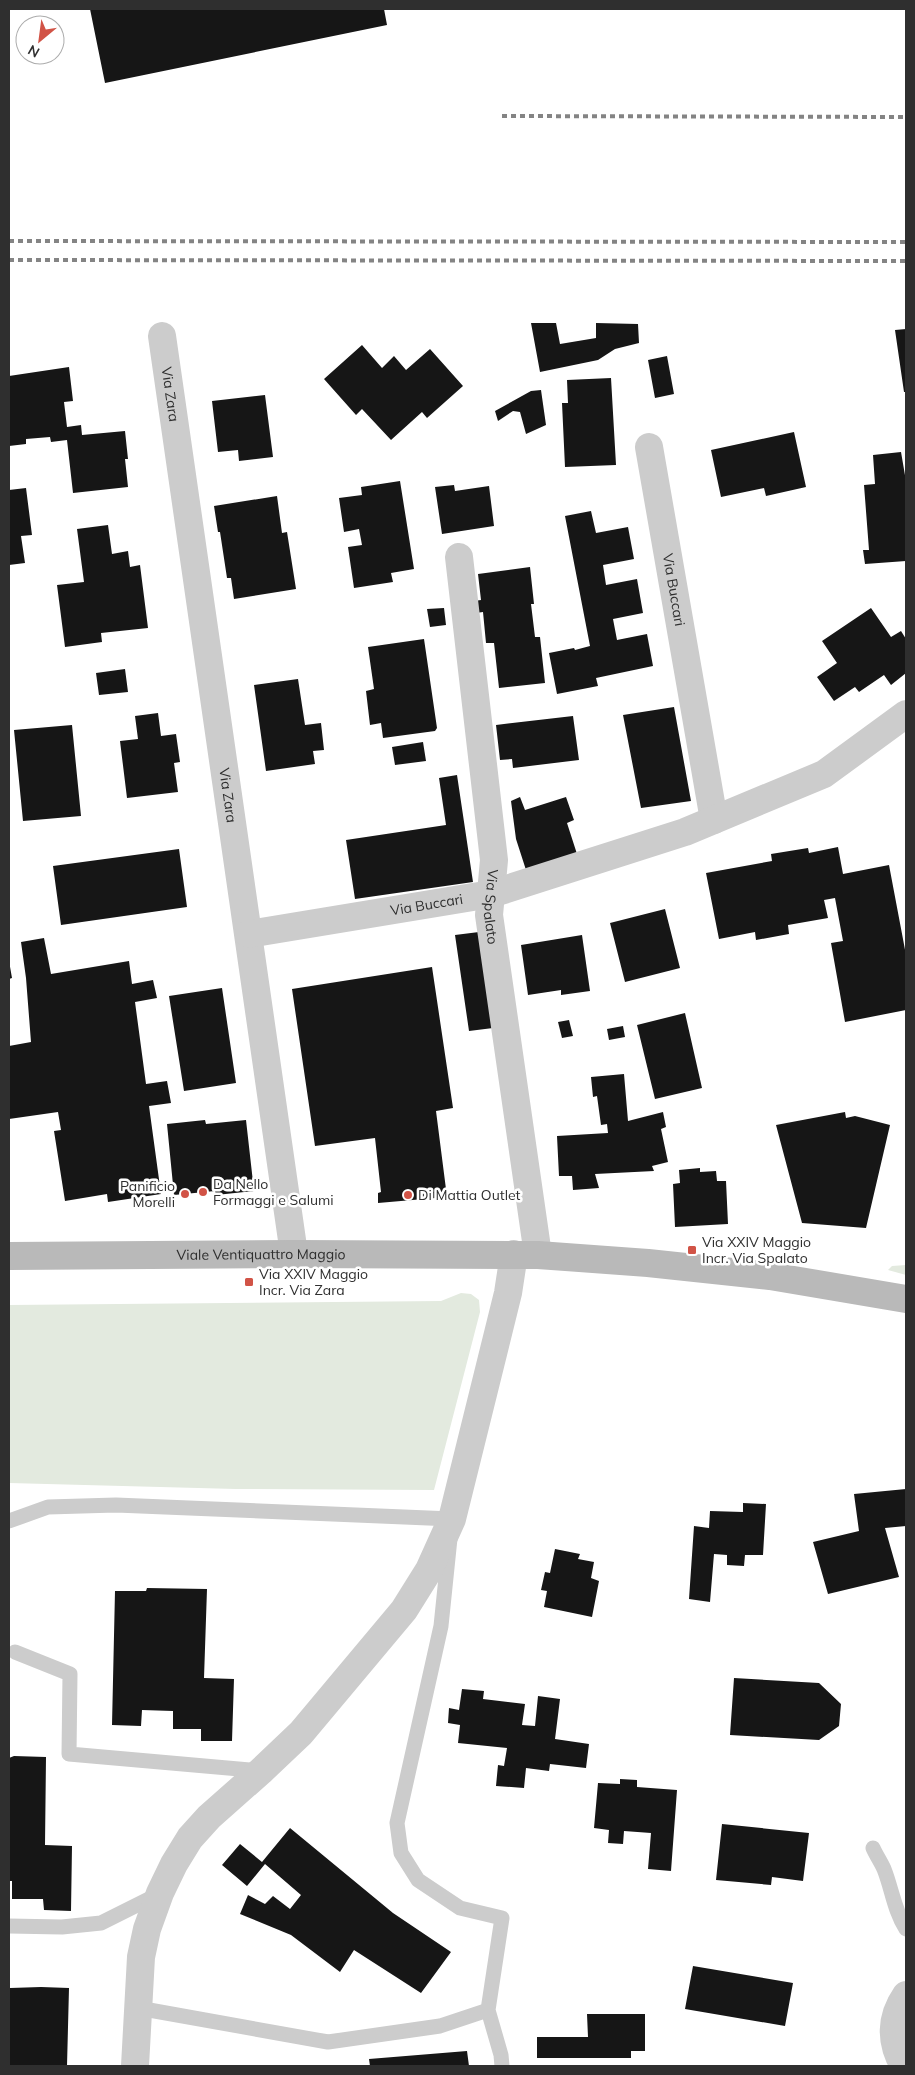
<svg xmlns="http://www.w3.org/2000/svg" width="915" height="2075" font-family="Mulish,sans-serif">
	<rect width="100%" height="100%" fill="#fff"/>
	<!-- green -->
	<path fill="#e3eadf" d="M906,1265V1275L888,1270L892,1266Z
		M461,1293L471,1294L479,1300L480,1312L434,1490L236,1489L9,1483V1305L441,1301Z"/>
	<!-- building -->
	<path fill="#161616" d="M90,9H384L387,25L105,83Z
		M531,323H556L560,344L596,338V323L638,324L639,343L615,349L598,360L540,372Z
		M906,329V392H904L895,330Z
		M362,345L382,368L394,356L406,370L430,349L463,386L427,418L422,412L391,440L362,409L356,415L324,379Z
		M667,356L674,394L655,398L648,360Z
		M69,367L73,401L64,402L67,427L81,425L82,435L125,431L128,459H125L128,487L73,493L67,440L51,442L50,437L26,439V444L9,446V376Z
		M611,378L616,465L565,467L562,403H568L567,380Z
		M541,390L546,425L526,434L520,412L513,411L498,421L495,411L531,391Z
		M265,395L273,457L239,461L238,450L218,452L212,401Z
		M794,432L806,487L766,496L764,488L721,497L711,450Z
		M901,452L906,481V561L865,564L863,550H869L864,485L875,484L873,455Z
		M400,481L414,569L391,573L393,582L354,588L348,547L362,545L359,529L344,532L339,498L362,495L361,487Z
		M454,485L455,491L489,486L494,526L442,534L435,487Z
		M26,488L32,535L21,536L25,563L9,565V490Z
		M277,496L282,533L287,532L296,589L234,599L231,578H227L220,532H218L214,506Z
		M591,511L596,533L628,527L634,559L603,565L606,585L637,579L643,613L613,619L617,640L647,634L653,666L596,678L598,686L557,694L549,653L574,648L575,650L590,646L565,516Z
		M108,525L112,554L128,551L130,567L140,565L148,628L101,633L102,642L65,647L57,585L84,582L77,529Z
		M530,567L534,604H531L535,637H540L545,683L499,688L494,643H486L483,612L476,613L474,601L481,600L478,574Z
		M444,608L446,625L430,627L427,609Z
		M871,608L891,637L901,631L906,639V673L891,685L884,675L859,692L855,687L834,701L817,677L837,663L822,641Z
		M424,639L437,728L435,731L383,738L381,723L370,725L366,691L374,689L368,647Z
		M125,669L128,692L99,695L96,673Z
		M298,679L305,725L321,723L324,750L313,751L315,764L266,771L254,685Z
		M674,707L691,801L641,808L623,715Z
		M158,713L161,736L176,734L180,762L174,763L178,792L127,798L120,741L138,739L135,716Z
		M573,716L579,760L513,768L512,759L500,760L496,725Z
		M72,725L81,816L23,821L14,730Z
		M423,742L426,761L395,765L392,747Z
		M457,775L473,882L355,899L346,840L446,825L439,778Z
		M520,797L525,810L566,797L574,820L567,823L577,854L526,870L516,839L511,801Z
		M838,847L843,874L889,865L906,955V1010L845,1022L831,943L843,941L835,898L824,900L828,918L788,925L789,934L756,940L755,932L719,939L706,873L772,861L771,854L808,848L809,853Z
		M179,849L187,907L61,925L53,866Z
		M665,909L680,968L625,982L610,923Z
		M479,932L493,1028L469,1031L455,935Z
		M582,935L590,991L561,995V990L528,995L521,945Z
		M44,938L51,974L129,961L132,984L153,980L157,998L135,1002L146,1084L167,1081L171,1103L149,1106L161,1194L108,1202L107,1194L65,1201L54,1131L61,1130L58,1112L9,1119V1046L31,1042L26,978L21,942Z
		M9,961L12,978L9,979Z
		M432,967L453,1108L436,1111L447,1197L378,1203V1193L381,1192L375,1138L315,1146L292,989Z
		M222,988L236,1083L184,1091L169,996Z
		M685,1013L702,1088L655,1099L637,1025Z
		M569,1020L573,1036L562,1038L558,1022Z
		M623,1026L625,1037L609,1040L607,1029Z
		M624,1074L628,1121L663,1112L666,1127L661,1129L668,1162L652,1166L654,1171L595,1174L599,1188L573,1190L572,1176H559L557,1136L608,1133L607,1124L601,1125L597,1096L593,1097L591,1077Z
		M845,1112L846,1118L855,1116L890,1125L866,1228L802,1223L776,1125Z
		M205,1120L206,1124L246,1120L254,1191L216,1195L215,1191L174,1195L167,1124Z
		M700,1168V1172L716,1171L717,1181H726L728,1224L675,1227L673,1184L680,1183L679,1170Z
		M906,1489V1526L885,1528L899,1577L828,1594L813,1542L859,1531L854,1494Z
		M743,1503L766,1504L763,1555H745L744,1566L727,1565V1555L714,1554L710,1602L689,1599L694,1526L709,1528L710,1511L743,1512Z
		M555,1549L580,1554L578,1559L594,1562L591,1578L599,1581L592,1617L544,1607L547,1591L541,1590L545,1572L550,1573Z
		M147,1588L207,1589L204,1678L234,1679L232,1741H201V1729H173V1711L142,1710L141,1726L112,1725L115,1591H146Z
		M734,1678L819,1683L841,1704L839,1726L819,1740L730,1735Z
		M462,1689L484,1691L483,1699L525,1704L522,1725L535,1726L538,1696L560,1699L555,1739L589,1744L586,1768L550,1764L549,1771L526,1768L524,1788L496,1786L498,1765L504,1766L507,1748L458,1743L460,1725L448,1723L449,1708L459,1710Z
		M14,1756L46,1757L45,1845L72,1846L71,1911L44,1910L43,1899H12V1881H9V1758Z
		M620,1779L637,1780V1787L677,1790L671,1871L648,1869L651,1833L624,1831L623,1844L608,1843L609,1830L594,1828L598,1783L620,1784Z
		M722,1824L809,1833L803,1881L772,1877L771,1885L716,1880Z
		M290,1828L393,1913L451,1952L421,1993L354,1950L340,1972L291,1935L240,1914L248,1895L265,1904L273,1896L290,1909L301,1895L265,1864L247,1886L222,1865L240,1844L262,1862Z
		M693,1966L793,1983L785,2026L685,2009Z
		M41,1987L69,1988L67,2066H9L10,1988Z
		M587,2014H645V2051H631V2058H537V2037H588Z
		M467,2051L469,2066H370L369,2059Z"/>
	<g fill="none" stroke-linecap="round" stroke-linejoin="round">
		<!-- lane -->
		<path stroke="#ccc" stroke-width="15" d="M9,1521L48,1507L116,1505L452,1519L441,1626L397,1823L401,1853L418,1880L460,1908L502,1918L488,2010L501,2055L502,2066
			M15,1652L70,1674L69,1754L261,1771
			M873,1848C876,1855 881,1862 884,1869C892,1889 894,1910 906,1929
			M9,1926L62,1927L101,1923L159,1894
			M138,2008L328,2042L440,2026L488,2010"/>
		<!-- street -->
		<g stroke="#ccc" stroke-width="28">
			<path id="s1" d="M162,336L294,1254"/>
			<path id="s2" d="M649,447L714,820"/>
			<path id="s3" d="M459,557L494,860L489,915L538,1255"/>
			<path id="s4" d="M249,934L491,894L685,832L824,774L906,714"/>
			<path d="M135,2066L141,1957L147,1929L160,1893L174,1864L190,1838L209,1817L261,1771L301,1733L404,1610L429,1570L452,1519L508,1293L514,1254"/>
			<path d="M904,2066C890,2042 890,2018 906,1995"/>
		</g>
		<!-- secondary -->
		<path stroke="#b9b9b9" stroke-width="28" id="s5" d="M9,1256L294,1254L538,1255L648,1263L770,1276L906,1299"/>
		<!-- rail -->
		<path stroke="#848484" stroke-width="4" stroke-dasharray="5 4" stroke-linecap="butt" d="M502,116L906,117
			M9,241L906,242
			M9,260L906,261"/>
	</g>
	<!-- markers -->
	<g fill="#d15346" stroke="#fff" stroke-width="2">
		<circle cx="203" cy="1192" r="5"/>
		<circle cx="185" cy="1194" r="5"/>
		<circle cx="408" cy="1195" r="5"/>
		<rect x="687" y="1245" width="10" height="10" rx="2.5"/>
		<rect x="244" y="1277" width="10" height="10" rx="2.5"/>
	</g>
	<g text-anchor="middle" dominant-baseline="central" stroke-width="5" stroke-linejoin="round" paint-order="stroke">
		<!-- street labels -->
		<g font-size="14" fill="#2f2f2f" stroke="#fff">
			<text stroke="none"><textPath href="#s1" startOffset="59">Via Zara</textPath></text>
			<text stroke="none"><textPath href="#s2" startOffset="145">Via Buccari</textPath></text>
			<text stroke="none"><textPath href="#s1" startOffset="464">Via Zara</textPath></text>
			<text stroke="none"><textPath href="#s4" startOffset="180">Via Buccari</textPath></text>
			<text stroke="none"><textPath href="#s3" startOffset="352">Via Spalato</textPath></text>
			<text stroke="none"><textPath href="#s5" startOffset="252">Viale Ventiquattro Maggio</textPath></text>
		</g>
		<!-- poi labels -->
		<g font-size="14" fill="#2f2f2f" stroke="#fff" text-anchor="start">
			<text x="213" y="1184">Da Nello<tspan x="213" dy="16">Formaggi e Salumi</tspan></text>
			<text x="175" y="1186" text-anchor="end">Panificio<tspan x="175" dy="16">Morelli</tspan></text>
			<text x="418" y="1195">Di Mattia Outlet</text>
			<text x="702" y="1242">Via XXIV Maggio<tspan x="702" dy="16">Incr. Via Spalato</tspan></text>
			<text x="259" y="1274">Via XXIV Maggio<tspan x="259" dy="16">Incr. Via Zara</tspan></text>
		</g>
	</g>
	<!-- border -->
	<rect width="915" height="2075" fill="none" stroke="#2f2f2f" stroke-width="20"/>
	<!-- north arrow -->
	<g transform="translate(40 40) rotate(209)"><circle r="24" fill="#ffffff" stroke="#acacac"/>
	<path d="M0-4L9 19L0 12L-9 19Z" fill="#d15346"/>
	<text y="-8" font-size="14" font-weight="bold" text-anchor="middle" fill="#2f2f2f">N</text>
	</g>
</svg>
